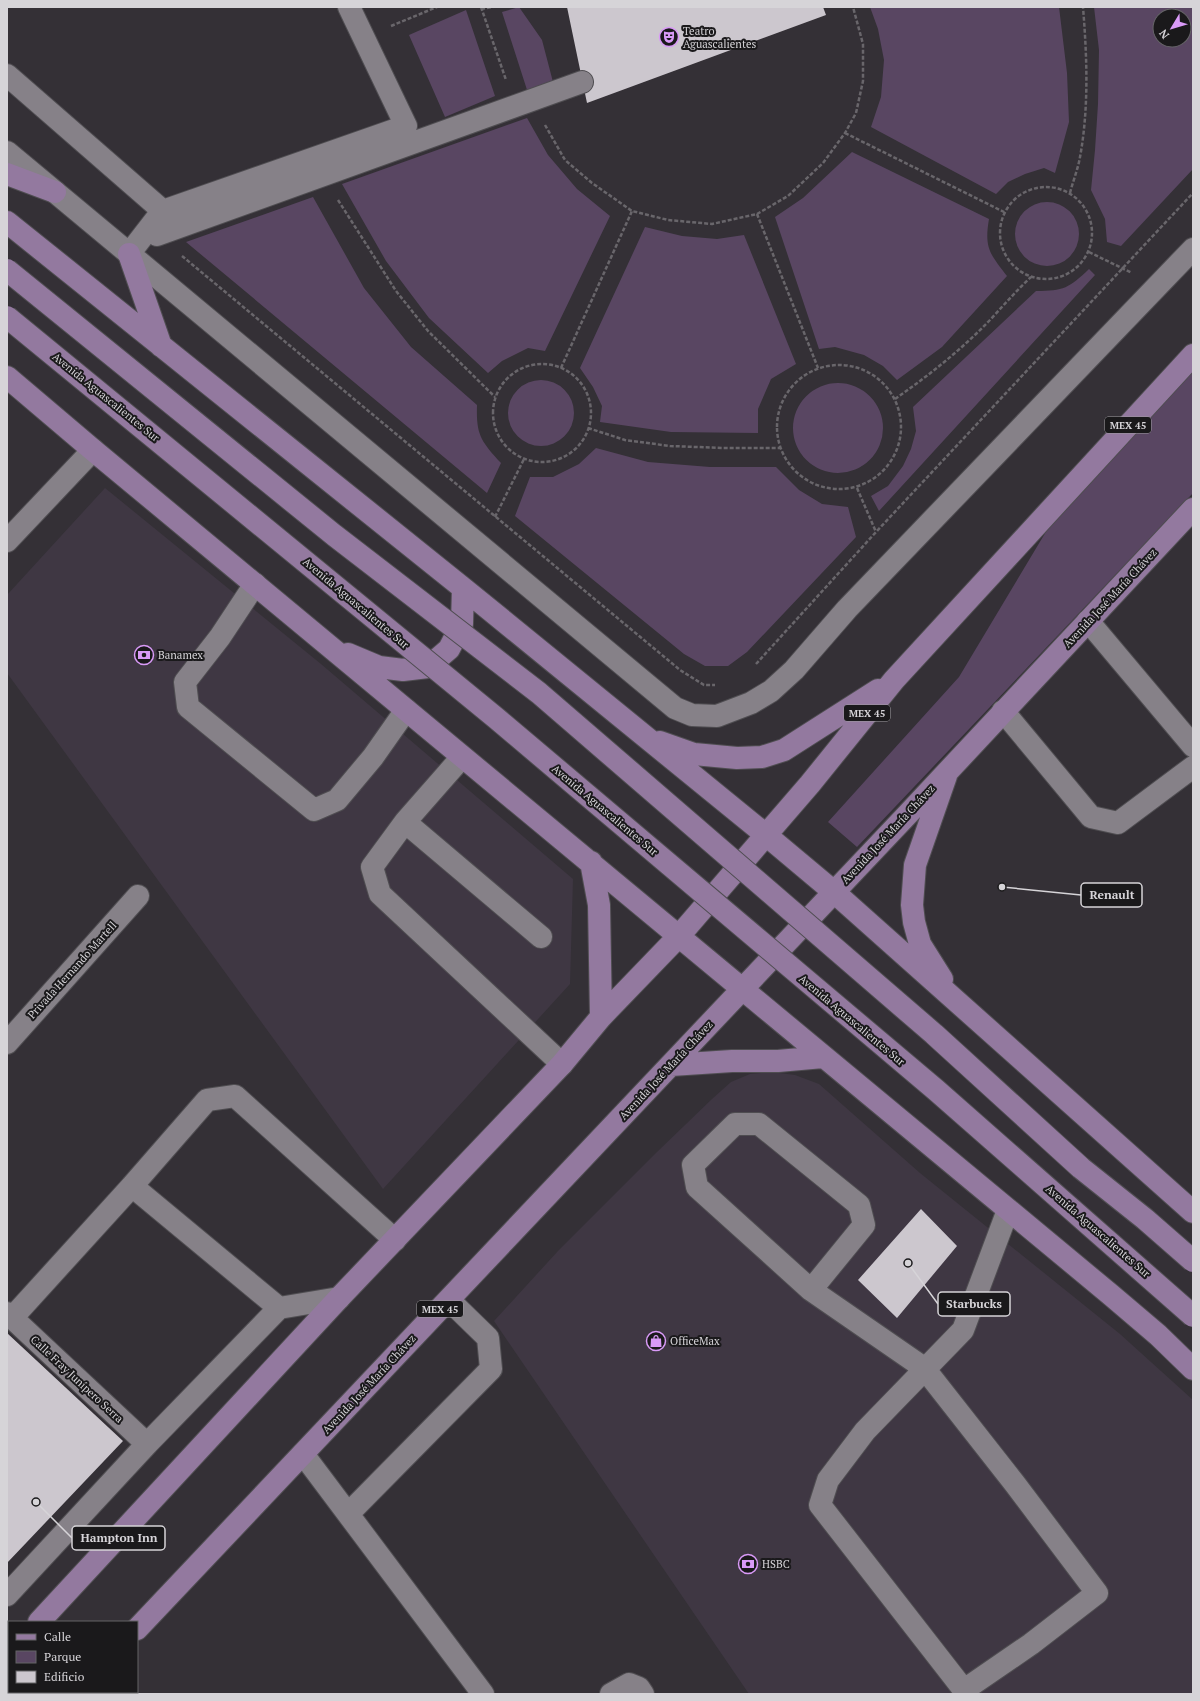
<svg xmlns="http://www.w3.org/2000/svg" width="1200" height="1701" font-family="'PT Serif',serif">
	<rect width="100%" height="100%" fill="#343036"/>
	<!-- built -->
	<path fill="#3f3743" d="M105,488L321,664L573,879L570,984L383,1189L7,673V595Z
		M772,1072L795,1075L819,1084L920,1173L1120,1334L1193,1400V1694H749L494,1321L558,1251L657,1152L712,1099L731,1082L750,1074Z"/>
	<!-- green -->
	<path fill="#594662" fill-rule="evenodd" d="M519,7L542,40L553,82L528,93L502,12Z
		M870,7H1059L1067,73L1069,122L1055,173L1044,168L1025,174L1008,182L996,194L871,127L881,97L884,60L878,29Z
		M1094,7H1193V169L1121,246L1107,242L1105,219L1091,190L1095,150L1098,104L1099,50ZM1160,16H1184V40H1160Z
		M466,10L495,96L445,117L409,35Z
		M527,118L548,155L577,189L610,216L545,351L528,348L502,361L488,373L429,318L386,261L342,184Z
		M852,152L989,219C984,248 990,254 1007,276L942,347L897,380L883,366L864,355L835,347L819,349L775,217L803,198Z
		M313,197L364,288L411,347L477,405C476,435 481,441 501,463L487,493L186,242Z
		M1015 234a32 32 0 1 1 64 0a32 32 0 1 1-64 0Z
		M645,227L682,236L717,239L744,235L796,364L771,379L758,409V433L671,432L600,422L602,406L593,387L580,368Z
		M1089,269L1095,275L879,511L871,496L888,486L903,466L911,449L916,431L913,407L1036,291C1064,291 1069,288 1089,269Z
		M1193,362V493L857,847L828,822L959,677L1062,505Z
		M508 413a33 33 0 1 1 66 0a33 33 0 1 1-66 0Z
		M793 428a45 45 0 1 1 90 0a45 45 0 1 1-90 0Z
		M596,448L648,462L710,467H776L799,490L822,504L848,507L856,537L747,652L728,666H705L684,654L515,516L530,477H553L579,464Z"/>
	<!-- building -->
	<path fill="#ccc7ce" d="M567,7H823L826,15L587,103Z
		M921,1209L957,1246L897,1318L858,1280Z
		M7,1333L123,1441L7,1563Z"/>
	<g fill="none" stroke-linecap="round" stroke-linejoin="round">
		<!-- minor casing -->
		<g stroke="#4f4d51" stroke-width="24">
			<path id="minor" d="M7,75L163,211L406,126L349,7
				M7,152L675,708L692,715L717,716L751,703L771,691L794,670L847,609L1193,249
				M157,235L582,82
				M129,254L160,214
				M7,541L93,450
				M255,584L220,637L185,682L188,707L314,810L337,800L373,757L406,710
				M1088,621L1193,746
				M1003,711L1091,817L1118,823L1193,767
				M462,757L405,822L541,937
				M405,822L372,867L380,894L562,1064
				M7,1043L138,896
				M132,1186L207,1100L235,1096L395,1240
				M811,1290L864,1225L859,1205L759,1124H735L693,1165L697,1187L811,1290L924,1368L1015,1484L1097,1593L1031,1644L964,1690
				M7,1313L147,1444
				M12,1318L132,1186L279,1308
				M303,1454L483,1694
				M348,1514L491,1369L488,1338L449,1300
				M7,1595L147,1444L279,1308L339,1298
				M611,1694L629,1684L639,1688L643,1694
				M967,1694L820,1505L828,1480L865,1431L963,1330L1008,1210"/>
		</g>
		<!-- major casing -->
		<g stroke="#4f4d51" stroke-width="24">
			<path id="major" d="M7,174L55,192
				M7,222L463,588L766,835L834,892L1193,1212
				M129,254L161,346
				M7,377L93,450L1111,1295L1158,1335L1193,1369
				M348,654L379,667L403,670L428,667L449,649L462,624L463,588
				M660,742L694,754L737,758L762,757L784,750L878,690
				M591,862L599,905L601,1017
				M942,979L920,944L914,922L912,905L915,865L946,776
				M671,1065L732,1061H778L823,1057
				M39,1622L339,1298L562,1064L601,1017L679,936L810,784L894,680L1193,355
				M137,1629L907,815L1193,509
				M7,1656L9,1654
				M76,1694L78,1692"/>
		</g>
		<!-- path -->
		<path stroke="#69666b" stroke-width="2.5" stroke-dasharray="4 2" stroke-linecap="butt" d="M481,7L506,80
			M481,9L493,7
			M391,26L437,7
			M545,125L565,160L592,183L632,211L668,220L712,224L757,214L788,196L823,163L845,133L856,113L863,81V44L853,7
			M845,133L1004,212
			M1000 233a46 46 0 1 1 92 0a46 46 0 1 1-92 0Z
			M1070,193C1073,181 1078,169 1080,157C1089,108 1087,57 1083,7
			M338,200L396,291L428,331L495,397
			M757,214L818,368
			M1089,252L1132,273
			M182,256L680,670L704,685H715
			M493 413a49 49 0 1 1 98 0a49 49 0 1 1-98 0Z
			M777 427a62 62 0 1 1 124 0a62 62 0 1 1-124 0Z
			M561,368L632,211
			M895,399C928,376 961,350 989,321C1003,306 1016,291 1031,277
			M588,428L625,440L670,446L723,448H780
			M857,488L876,532
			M495,517L524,459
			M756,664L876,532L1193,193"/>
		<!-- minor -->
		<use href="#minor" stroke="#868188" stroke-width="22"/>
		<!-- major -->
		<use href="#major" stroke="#93799f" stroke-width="22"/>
		<!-- major-bridge casing -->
		<g stroke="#4f4d51" stroke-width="24" stroke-linecap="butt">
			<path id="major-bridge" d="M7,270L334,535L539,693L934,1034L1081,1168L1145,1219L1193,1261
				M7,317L496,718L936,1090L1193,1316"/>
		</g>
		<!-- major-bridge -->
		<use href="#major-bridge" stroke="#93799f" stroke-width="22"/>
	</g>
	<!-- icons -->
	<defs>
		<g id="theatre-ring" transform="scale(1)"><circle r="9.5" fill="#1a191b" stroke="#d99af7" stroke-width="1.5"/><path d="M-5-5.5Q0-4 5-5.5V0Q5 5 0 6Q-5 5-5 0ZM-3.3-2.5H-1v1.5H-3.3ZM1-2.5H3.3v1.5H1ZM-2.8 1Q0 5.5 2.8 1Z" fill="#d99af7"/></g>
		<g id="bank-ring" transform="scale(1)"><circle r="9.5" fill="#1a191b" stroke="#d99af7" stroke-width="1.5"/><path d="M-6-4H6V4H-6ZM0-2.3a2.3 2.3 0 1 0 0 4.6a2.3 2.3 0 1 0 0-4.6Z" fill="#d99af7"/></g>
		<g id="shop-ring" transform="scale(1)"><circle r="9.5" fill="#1a191b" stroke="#d99af7" stroke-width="1.5"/><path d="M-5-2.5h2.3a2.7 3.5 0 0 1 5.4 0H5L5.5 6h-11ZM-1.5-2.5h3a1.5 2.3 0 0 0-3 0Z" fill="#d99af7"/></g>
	</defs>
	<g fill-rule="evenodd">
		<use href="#theatre-ring" x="669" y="37"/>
		<use href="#bank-ring" x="144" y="655"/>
		<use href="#shop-ring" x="656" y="1341"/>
		<use href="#bank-ring" x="748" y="1564"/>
	</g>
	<g text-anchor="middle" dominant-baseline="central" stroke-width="4" stroke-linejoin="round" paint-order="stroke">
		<!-- shield labels -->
		<g fill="#1a191b" stroke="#9e9c9f" stroke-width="1">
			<rect x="1105" y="417" width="46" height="16" rx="3"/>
			<rect x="844" y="705" width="46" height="16" rx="3"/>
			<rect x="417" y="1301" width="46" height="16" rx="3"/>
		</g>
		<g font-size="10" font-weight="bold" fill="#d6d4d8">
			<text x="1128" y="425">MEX 45</text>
			<text x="867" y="713">MEX 45</text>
			<text x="440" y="1309">MEX 45</text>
		</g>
		<!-- poi labels -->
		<g font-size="11" fill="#d6d4d8" stroke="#1a191b" text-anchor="start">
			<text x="683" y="31">Teatro<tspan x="683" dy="13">Aguascalientes</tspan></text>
			<text x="158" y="655">Banamex</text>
			<text x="670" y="1341">OfficeMax</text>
			<text x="762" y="1564">HSBC</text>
		</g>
		<!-- street labels -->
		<g font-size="11" fill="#d6d4d8" stroke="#1a191b">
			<text transform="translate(106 397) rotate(39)">Avenida Aguascalientes Sur</text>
			<text transform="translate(1110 598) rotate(-47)">Avenida José María Chávez</text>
			<text transform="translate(356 603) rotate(40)">Avenida Aguascalientes Sur</text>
			<text transform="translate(605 810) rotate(40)">Avenida Aguascalientes Sur</text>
			<text transform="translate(888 834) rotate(-47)">Avenida José María Chávez</text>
			<text transform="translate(72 970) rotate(-48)">Privada Hernando Martell</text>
			<text transform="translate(852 1020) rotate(40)">Avenida Aguascalientes Sur</text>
			<text transform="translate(666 1070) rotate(-47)">Avenida José María Chávez</text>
			<text transform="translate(1098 1231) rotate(41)">Avenida Aguascalientes Sur</text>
			<text transform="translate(77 1379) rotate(43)">Calle Fray Junípero Serra</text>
			<text transform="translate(369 1384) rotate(-47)">Avenida José María Chávez</text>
		</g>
	</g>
	<!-- callouts -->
	<path fill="none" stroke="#d6d4d8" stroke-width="1.5" d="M1002 887L1081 895M908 1263L938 1304M36 1502L72 1538"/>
	<g fill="#d6d4d8" stroke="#1a191b" stroke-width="1.5">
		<circle cx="1002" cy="887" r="4"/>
		<circle cx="908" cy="1263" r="4"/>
		<circle cx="36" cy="1502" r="4"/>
	</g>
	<g fill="#1a191b" stroke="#d6d4d8" stroke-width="1.5">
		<rect x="1081" y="883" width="61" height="24" rx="4"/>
		<rect x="938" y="1292" width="72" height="24" rx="4"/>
		<rect x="72" y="1526" width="93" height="24" rx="4"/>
	</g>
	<g font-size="12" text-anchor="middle" font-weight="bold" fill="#d6d4d8">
		<text x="1112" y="899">Renault</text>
		<text x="974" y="1308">Starbucks</text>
		<text x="119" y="1542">Hampton Inn</text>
	</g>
	<!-- border -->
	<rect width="1200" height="1701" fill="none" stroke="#d6d4d8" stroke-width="16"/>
	<!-- legend -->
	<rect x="8" y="1621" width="130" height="72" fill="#1a191b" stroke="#656467"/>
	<rect x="16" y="1634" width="20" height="6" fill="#93799f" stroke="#656467"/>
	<text x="44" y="1641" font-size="12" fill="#d6d4d8">Calle</text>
	<rect x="16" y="1651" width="20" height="12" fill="#594662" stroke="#656467"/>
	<text x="44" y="1661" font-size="12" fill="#d6d4d8">Parque</text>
	<rect x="16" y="1671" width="20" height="12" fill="#ccc7ce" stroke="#656467"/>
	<text x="44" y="1681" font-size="12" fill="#d6d4d8">Edificio</text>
	<!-- north arrow -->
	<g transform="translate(1172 28) rotate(232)"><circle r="19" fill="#1a191b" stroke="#656467"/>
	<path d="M0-3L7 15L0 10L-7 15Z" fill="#d99af7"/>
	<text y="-6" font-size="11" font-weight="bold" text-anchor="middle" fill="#d6d4d8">N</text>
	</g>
</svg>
